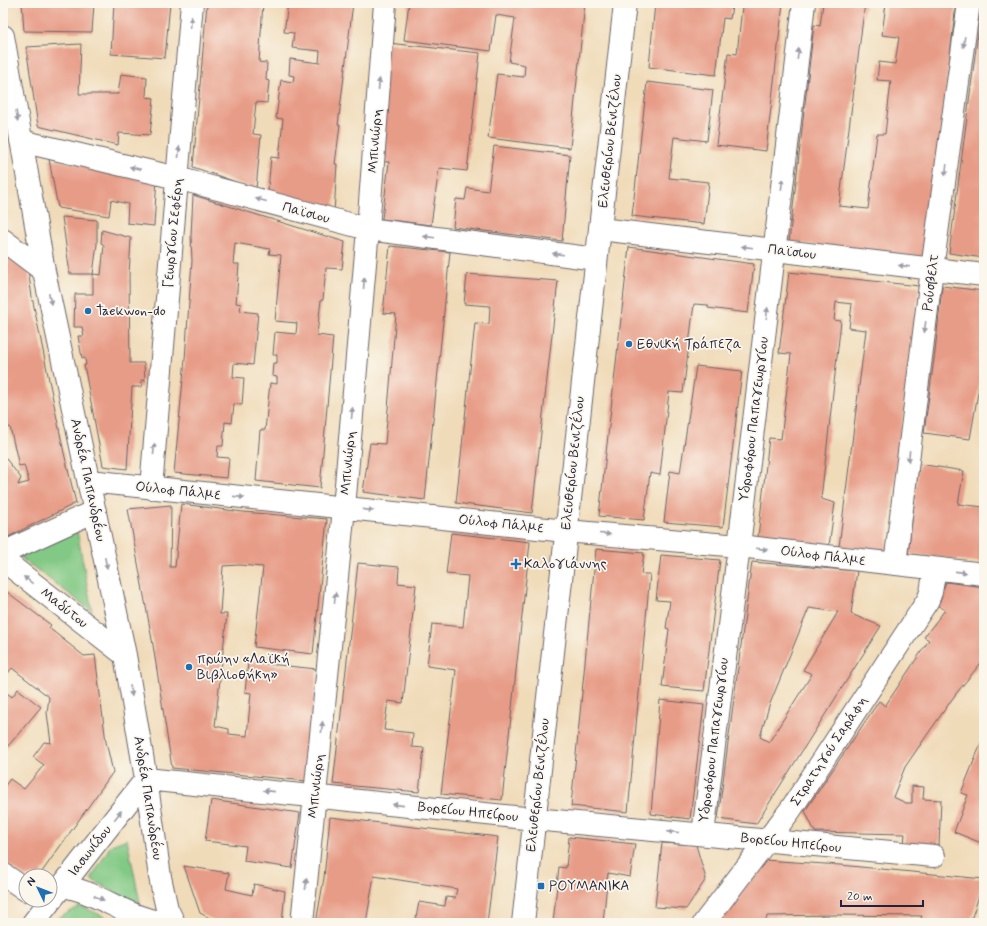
<svg xmlns="http://www.w3.org/2000/svg" width="987" height="926" font-family="Mynerve,sans-serif">
	<rect width="100%" height="100%" fill="#fbf7ec"/>
	<filter id="ink" filterUnits="userSpaceOnUse"><feTurbulence type="fractalNoise" baseFrequency=".025" numOctaves="2"/><feDisplacementMap in="SourceGraphic" scale="8" xChannelSelector="R" yChannelSelector="G"/><feConvolveMatrix kernelMatrix="1 2 1 2 8 2 1 2 1" color-interpolation-filters="sRGB"/></filter>
	<filter id="wash" filterUnits="userSpaceOnUse"><feTurbulence type="fractalNoise" baseFrequency=".012" numOctaves="4" result="noise"/><feDisplacementMap in="SourceGraphic" scale="16" xChannelSelector="R" yChannelSelector="G"/><feGaussianBlur stdDeviation="0.9" result="paint"/><feColorMatrix in="noise" values="0 0 0 0 0 0 0 0 0 0 0 0 0 0 0 0 0 1.4 0 .05"/><feComposite in="paint" operator="in"/></filter>
	<g filter="url(#wash)">
		<rect width="100%" height="100%" fill="#f0dbb9"/>
		<!-- green -->
		<path fill="#82c985" stroke="#527660" d="M77,531L92,611L20,557Z
			M127,839L140,902L129,901L91,879L111,845Z
			M81,906L118,923H54L58,918Z"/>
		<g id="blocks">
			<!-- building -->
			<path fill="#e79c87" fill-rule="evenodd" d="M22,3H94L92,32L24,31Z
				M114,3H170L165,58L111,54Z
				M207,3H263L259,62L267,63L266,80L269,81L267,103L256,102L253,134L261,135L256,189L193,167Z
				M288,3H353L338,125H340L335,164H337L334,213L268,191L271,157L279,158L283,119L276,118L281,80L293,82L294,76L289,75L290,59L319,63L320,51L292,48L294,33L284,32Z
				M409,3H585L570,148L488,138L497,74L524,77L525,65L509,62L515,18L496,15L491,51L404,40Z
				M655,3H783L766,151L716,145L728,53L737,54L742,7L732,6L730,19L723,18L716,75L649,67Z
				M823,3H865L839,206L868,209L877,134H885L891,81L877,80L879,62L895,64L899,37L882,35L886,3L956,4L926,258L789,242L814,25L820,26Z
				M982,3H984V258L949,253Z
				M388,43L480,53L467,171L439,168L431,225L382,219L389,162L375,161Z
				M81,44L79,94H118L121,74L147,77L146,97L154,98L150,135L119,133L118,145L38,126L26,47Z
				M647,82L713,90L707,141L674,137L669,178L709,182L704,224L632,216Z
				M494,146L570,155L562,241L453,227L456,199L465,200L467,188L488,191Z
				M49,159L157,177L154,226L127,223L128,204L111,200L109,216L58,208Z
				M193,195L345,242L342,269L326,268L323,300H321L317,335L333,337L320,488L256,481L260,430H265L270,383L277,384V377L272,376L273,363H277V355H273L275,332L296,334L297,323L275,321L281,255L269,254L270,249L235,243L233,264H239L236,303L241,304L240,311L258,313L253,365L234,363L233,377L244,378L242,405L234,404L232,423L225,422L223,446H218L217,457L229,458L227,478L174,473L185,359L192,261L191,236Z
				M62,217L97,220V244L93,274H70Z
				M102,230L131,238L129,276L130,363H144L145,381L141,380L142,387H132L127,469L103,466L84,365H86L85,358H82L78,336H84L82,327H74L75,294H93V274L101,275L104,245L101,243Z
				M390,246L450,252L425,500L363,492L370,443L385,444L396,314L383,313Z
				M629,247L754,264L748,313L708,308V305L694,304L683,393L669,392L660,475L650,473L644,520L599,516Z
				M3,250L28,269L32,297L64,453L76,503L6,538L3,535V455L21,478L18,485L29,482L24,465L19,466L10,427L6,428L3,414Z
				M789,272L919,286L886,552L839,547L866,330L849,328L852,304L836,302L834,320L841,321L821,499L835,503L829,546L758,537L769,438L781,439L791,354L779,353Z
				M467,274L558,281L532,513L456,503L475,323L489,324L490,306L464,304Z
				M942,286L984,291L982,325L984,326V358L970,439L924,433L935,352Z
				M696,366L742,371L723,527L664,522L670,471L680,473Z
				M919,464L964,471L958,504L984,507V563L908,554Z
				M181,504L243,512L327,519L313,654L254,647L263,567L239,565L223,566L220,614H227L215,726L229,729V734L247,736L251,693L245,692L248,662L317,669L306,781L172,768L153,645L128,509L171,505L170,567H175Z
				M451,533L530,542L502,800L441,794L456,670L427,666L432,624L463,627L468,576L446,574Z
				M596,549L644,553L641,574H650L628,812L571,806Z
				M661,555L720,560L704,691L662,687L669,629L666,628L670,601L656,600Z
				M752,562L857,571L851,614L881,626L756,824L718,819ZM809,608L838,612L803,670L812,674L769,742L760,737L769,706Z
				M358,563L399,567L398,583L416,585L403,703L388,701L384,730L413,733L412,747L424,748L419,792L333,784Z
				M946,582L984,587V659L955,695L927,735L905,767L893,797L906,803H912V786L924,787L923,799L941,800L939,845L904,844L905,834L815,832L805,811L879,701L885,706L929,640L924,637L945,610L937,605Z
				M3,589L51,625L49,628L84,656L95,655L106,742L113,772L39,876H26V877L3,861V788L10,779L24,789L44,765L33,757L44,742L51,743L47,713L49,697L12,668L3,679Z
				M18,689L41,707L3,752V690L12,697Z
				M660,700L704,705L690,819L651,814Z
				M984,736V844L954,832L968,795L961,793Z
				M211,800L300,813L292,868L244,861L246,846L205,841Z
				M330,817L498,837L487,923H415L419,902L445,906L446,897L455,898L457,889L374,876L366,923H316L324,878Z
				M569,837L635,844L630,877L608,873L603,923H553L559,867L566,868Z
				M662,843L696,845L706,879L686,909L655,907Z
				M764,860L840,865L984,879V881L970,923H919L922,916L833,915L767,916L765,923H716Z
				M184,866L229,873L226,889L252,895L254,884L285,891L282,923H219L200,913Z"/>
		</g>
	</g>
	<g filter="url(#ink)">
		<use href="#blocks" fill-opacity="0" stroke="#6a6367" stroke-width="1"/>
		<g fill="none" stroke-linecap="round" stroke-linejoin="round">
			<!-- minor casing -->
			<g stroke="#6a6367" stroke-width="24">
				<path id="minor" d="M3,36L44,271L125,655L146,779L160,877L167,909L174,923
					M21,141L177,178L368,229L596,259
					M600,229L984,275
					M3,240L44,271
					M89,481L566,531L739,546L984,574
					M151,488L192,3
					M3,553L95,511
					M3,560L125,655
					M895,564L932,269L969,3
					M703,834L739,546L804,3
					M3,874L26,890
					M62,886C101,892 131,922 170,923
					M33,923L146,779L534,819L934,856
					M302,923L344,508L368,229L385,3
					M704,923L791,809L928,600L931,592L935,569"/>
			</g>
			<!-- major casing -->
			<g stroke="#6a6367" stroke-width="24">
				<path id="major" d="M523,923L625,3"/>
			</g>
			<!-- minor -->
			<use href="#minor" stroke="#fff" stroke-width="22"/>
			<!-- major -->
			<use href="#major" stroke="#fff" stroke-width="22"/>
		</g>
		<!-- one-way arrows -->
		<defs><path id="oneway-solid" d="M-6-.8H1V-3.2L6.5 0L1 3.2V.8H-6Z"/></defs>
		<g fill="#9c9ca7">
			<use href="#oneway-solid" transform="translate(191 22) rotate(-85)"/>
			<use href="#oneway-solid" transform="translate(964 42) rotate(98)"/>
			<use href="#oneway-solid" transform="translate(798 54) rotate(-83)"/>
			<use href="#oneway-solid" transform="translate(379 84) rotate(-86)"/>
			<use href="#oneway-solid" transform="translate(17 116) rotate(80)"/>
			<use href="#oneway-solid" transform="translate(179 152) rotate(-85)"/>
			<use href="#oneway-solid" transform="translate(135 168) rotate(-167)"/>
			<use href="#oneway-solid" transform="translate(946 170) rotate(98)"/>
			<use href="#oneway-solid" transform="translate(782 184) rotate(-83)"/>
			<use href="#oneway-solid" transform="translate(261 200) rotate(-165)"/>
			<use href="#oneway-solid" transform="translate(429 237) rotate(-173)"/>
			<use href="#oneway-solid" transform="translate(747 247) rotate(-173)"/>
			<use href="#oneway-solid" transform="translate(558 254) rotate(-173)"/>
			<use href="#oneway-solid" transform="translate(904 266) rotate(-173)"/>
			<use href="#oneway-solid" transform="translate(364 283) rotate(-85)"/>
			<use href="#oneway-solid" transform="translate(50 299) rotate(78)"/>
			<use href="#oneway-solid" transform="translate(767 313) rotate(-83)"/>
			<use href="#oneway-solid" transform="translate(925 327) rotate(97)"/>
			<use href="#oneway-solid" transform="translate(352 413) rotate(-85)"/>
			<use href="#oneway-solid" transform="translate(154 449) rotate(-85)"/>
			<use href="#oneway-solid" transform="translate(909 456) rotate(97)"/>
			<use href="#oneway-solid" transform="translate(239 497) rotate(6)"/>
			<use href="#oneway-solid" transform="translate(368 510) rotate(6)"/>
			<use href="#oneway-solid" transform="translate(605 534) rotate(5)"/>
			<use href="#oneway-solid" transform="translate(762 549) rotate(7)"/>
			<use href="#oneway-solid" transform="translate(106 563) rotate(78)"/>
			<use href="#oneway-solid" transform="translate(961 572) rotate(6)"/>
			<use href="#oneway-solid" transform="translate(28 580) rotate(-142)"/>
			<use href="#oneway-solid" transform="translate(335 598) rotate(-84)"/>
			<use href="#oneway-solid" transform="translate(131 691) rotate(80)"/>
			<use href="#oneway-solid" transform="translate(322 727) rotate(-84)"/>
			<use href="#oneway-solid" transform="translate(269 791) rotate(-174)"/>
			<use href="#oneway-solid" transform="translate(398 805) rotate(-174)"/>
			<use href="#oneway-solid" transform="translate(118 815) rotate(-52)"/>
			<use href="#oneway-solid" transform="translate(673 832) rotate(-175)"/>
			<use href="#oneway-solid" transform="translate(306 884) rotate(-84)"/>
			<use href="#oneway-solid" transform="translate(99 898) rotate(24)"/>
		</g>
	</g>
	<!-- markers -->
	<g fill="#1f6fb2" stroke="#fbf7ec" stroke-width="1.5">
		<circle cx="88" cy="311" r="4"/>
		<circle cx="629" cy="344" r="4"/>
		<path d="M514 558h4v4h4v4h-4v4h-4v-4h-4v-4h4z"/>
		<circle cx="189" cy="667" r="4"/>
		<rect x="537" y="882" width="8" height="8" rx="2"/>
	</g>
	<g text-anchor="middle" dominant-baseline="central" stroke-width="3.5" stroke-linejoin="round" paint-order="stroke">
		<!-- street labels -->
		<g font-size="14" fill="#22223b" stroke="#fbf7ec">
			<text transform="translate(375 141) rotate(-86)">Μπινιώρη</text>
			<text transform="translate(610 141) rotate(-84)">Ελευθερίου Βενιζέλου</text>
			<text transform="translate(306 213) rotate(15)">Παϊσιου</text>
			<text transform="translate(173 233) rotate(-85)">Γεωργίου Σεφέρη</text>
			<text transform="translate(792 252) rotate(7)">Παϊσιου</text>
			<text transform="translate(931 283) rotate(-83)">Ρούσβελτ</text>
			<text transform="translate(754 419) rotate(-83)">Υδροφόρου Παπαγεωργίου</text>
			<text transform="translate(348 463) rotate(-85)">Μπινιώρη</text>
			<text transform="translate(573 463) rotate(-84)">Ελευθερίου Βενιζέλου</text>
			<text transform="translate(88 480) rotate(78)">Ανδρέα Παπανδρέου</text>
			<text transform="translate(178 491) rotate(6)">Ούλοφ Πάλμε</text>
			<text transform="translate(501 524) rotate(6)">Ούλοφ Πάλμε</text>
			<text transform="translate(823 556) rotate(7)">Ούλοφ Πάλμε</text>
			<text transform="translate(64 608) rotate(38)">Μαδύτου</text>
			<text transform="translate(714 740) rotate(-83)">Υδροφόρου Παπαγεωργίου</text>
			<text transform="translate(829 751) rotate(-57)">Στρατηγού Σαράφη</text>
			<text transform="translate(538 785) rotate(-84)">Ελευθερίου Βενιζέλου</text>
			<text transform="translate(316 786) rotate(-84)">Μπινιώρη</text>
			<text transform="translate(148 798) rotate(81)">Ανδρέα Παπανδρέου</text>
			<text transform="translate(468 812) rotate(6)">Βορείου Ηπείρου</text>
			<text transform="translate(791 843) rotate(6)">Βορείου Ηπείρου</text>
			<text transform="translate(90 851) rotate(-52)">Ιασωνίδου</text>
		</g>
		<!-- poi labels -->
		<g font-size="14" fill="#22223b" stroke="#fbf7ec" text-anchor="start">
			<text x="96" y="311">Taekwon-do</text>
			<text x="637" y="344">Εθνική Τράπεζα</text>
			<text x="524" y="564">Καλογιάννης</text>
			<text x="197" y="659">πρώην «Λαϊκή<tspan x="197" dy="16">Βιβλιοθήκη»</tspan></text>
			<text x="549" y="886">ΡΟΥΜΑΝΙΚΑ</text>
		</g>
	</g>
	<!-- margin -->
	<rect width="987" height="926" fill="none" stroke="#fbf7ec" stroke-width="16"/>
	<!-- north arrow -->
	<g transform="translate(38 888) rotate(313)"><circle r="19" fill="#fbf7ec" stroke="#a4a2a5"/>
	<path d="M0-3L7 15L0 10L-7 15Z" fill="#1f6fb2"/>
	<text y="-6" font-size="11" font-weight="bold" text-anchor="middle" fill="#22223b">N</text>
	</g>
	<!-- scale -->
	<path d="M841 900v6h82v-6" fill="none" stroke="#22223b" stroke-width="2"/>
	<text x="847" y="900" font-size="12" fill="#22223b" stroke="#fbf7ec" stroke-width="3" paint-order="stroke">20 m</text>
</svg>
